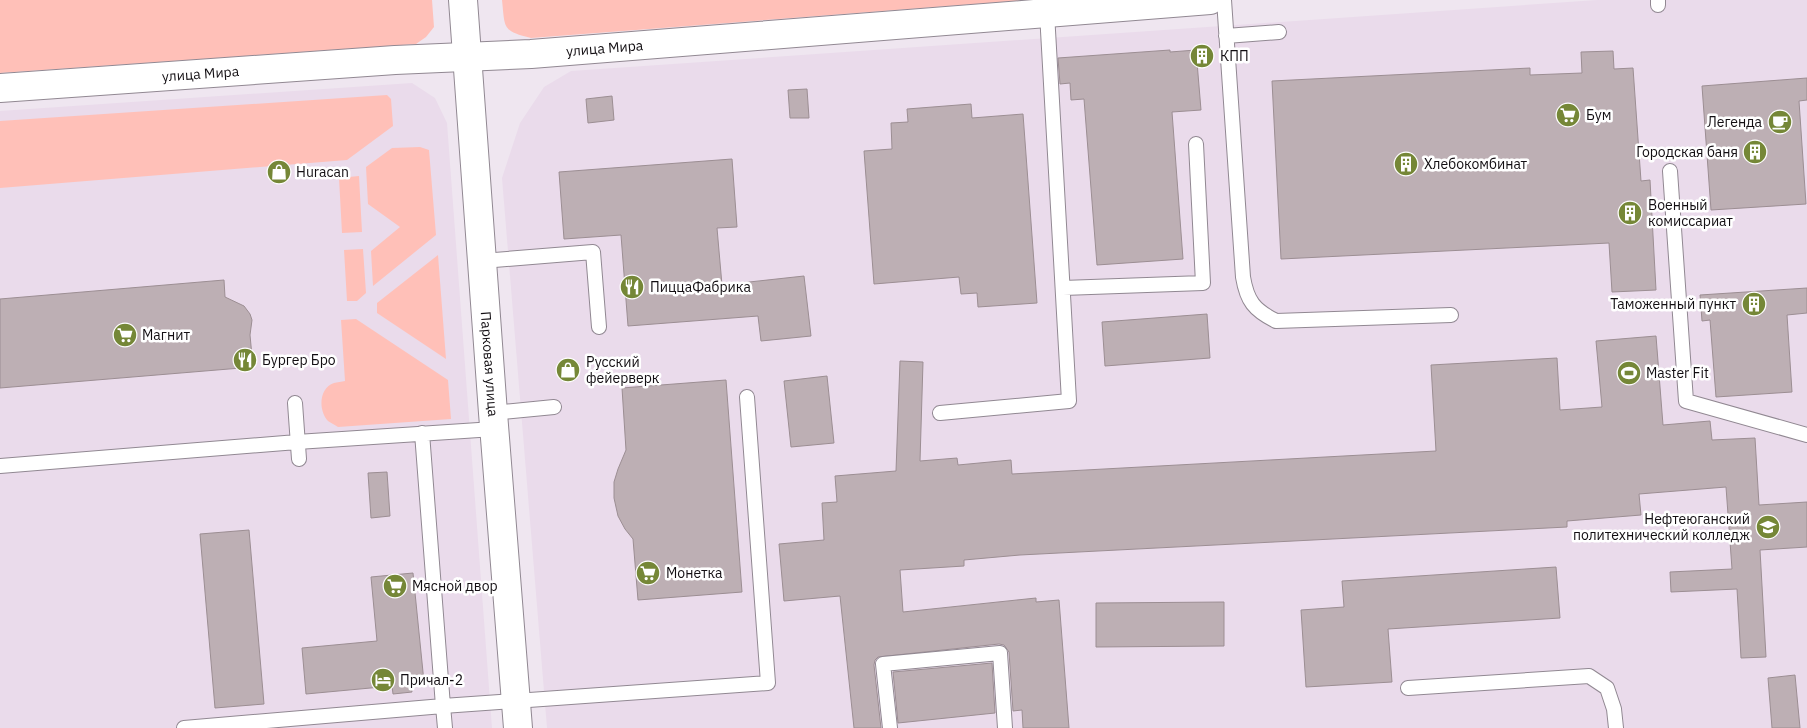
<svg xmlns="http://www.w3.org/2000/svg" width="1807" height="728" font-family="'IBM Plex Sans',sans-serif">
	<rect width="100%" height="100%" fill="#efe6f0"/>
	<!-- built -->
	<path fill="#eadbeb" d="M1597,0H1807V728H547L502,178L520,123L544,87L571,71Z
		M412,83L435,98L447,123L492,728H0V111Z"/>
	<!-- green -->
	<path fill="#ffc0b8" d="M0,0H432L434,27L426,37L416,44L0,73Z
		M502,0H1027L531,38C502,31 505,28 502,0Z
		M387,95L391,99L393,126L347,160L0,188V121Z
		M420,147L429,150L436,235L373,286L371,251L400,227L368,204L366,167L392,148Z
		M359,176L362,232L342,233L339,178Z
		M363,249L366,293L357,301H347L344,250Z
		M438,255L446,359L377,313V303Z
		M356,319L448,380L451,419L338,427C335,425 331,423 328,421C318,410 319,388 334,383C337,382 342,382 345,381L341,320Z"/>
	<!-- building -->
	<path fill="#bdafb4" stroke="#9c8e93" d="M1170,50V52L1196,50L1201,110L1172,112L1183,259L1097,265L1084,99L1071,100L1070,83L1060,84L1058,58Z
		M1613,51L1614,69L1633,68L1641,181L1650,180L1656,290L1612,292L1609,243L1281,259L1272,81L1530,68V75L1582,73L1581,52Z
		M1807,78V100L1799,101L1806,204L1711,210L1702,86Z
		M807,89L809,118H790L788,90Z
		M612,96L614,120L588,123L586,99Z
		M971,104L972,118L1023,114L1037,303L978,307L977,293L961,294L959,277L874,284L864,151L892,149L891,123L908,122L907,109Z
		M732,159L737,227L717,228L722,285L804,276L811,336L761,341L758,316L628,326L621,235L564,239L559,172Z
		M224,280L225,297L244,306L250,314L252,320L250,335L253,367L0,388V299Z
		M1807,288V313L1787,315L1792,392L1716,397L1710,320L1702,321L1700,295Z
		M1207,314L1210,358L1105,366L1102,322Z
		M1656,336L1663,425L1710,421L1712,440L1755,438L1759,505L1807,502V547L1760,550L1766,657L1741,658L1737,589L1671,592L1670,572L1732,569L1726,487L1639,494L1641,515L1567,521V527L1020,555L964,560V566L900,570L903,612L1036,598V602L1059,600L1069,728H1023L1022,710L1013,711L1009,652L1004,645L999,644L878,657L875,660L874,665L881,728H854L840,596L784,601L779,544L824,540L822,503L837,502L835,476L896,471L900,361L923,362L920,461L957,458L958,465L1011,460L1012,474L1436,451L1431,365L1557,358L1560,410L1602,407L1596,341Z
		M827,376L834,443L791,447L784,381Z
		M726,380L742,592L638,600L633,539L625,529L618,516L614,498V482L618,469L626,450L622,388Z
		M387,472L390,516L371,518L368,473Z
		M249,530L264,704L215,708L200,534Z
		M1556,567L1560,618L1388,629L1392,682L1306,687L1301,610L1344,607L1342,581Z
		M413,573L424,682L411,684L412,692L393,694L392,686L306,694L302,648L377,641L371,577Z
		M1224,602V646L1096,647V603Z
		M992,663L995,713L898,723L893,672Z
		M1795,675L1800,728H1772L1768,678Z"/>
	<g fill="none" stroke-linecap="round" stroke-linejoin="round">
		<!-- service casing -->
		<g stroke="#918892" stroke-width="16">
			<path id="service" d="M1224,0L1243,277C1247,301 1254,310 1276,321L1451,315
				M1658,0V5
				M1226,36L1279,32
				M1670,171L1686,401L1807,435
				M482,261L593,252L599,327
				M1063,288L1203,283L1196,144
				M295,403L299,459
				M493,413L554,407
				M940,413L1069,401L1047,13
				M422,433L443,706L768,683L747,397
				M0,466L297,442L494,429
				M1408,688L1589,676L1607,688L1614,709L1616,728
				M184,728L443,706L445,728
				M890,728L883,664L1000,653L1005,728"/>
		</g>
		<!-- secondary casing -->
		<g stroke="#918892" stroke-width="30">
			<g id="secondary">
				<path id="s1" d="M463,0L493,413L518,728"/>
				<path id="s2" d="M0,88L395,60L531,54L1210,0"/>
			</g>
		</g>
		<!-- service -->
		<use href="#service" stroke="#fff" stroke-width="14"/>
		<!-- secondary -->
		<use href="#secondary" stroke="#fff" stroke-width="28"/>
	</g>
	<!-- icons -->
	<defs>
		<g id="building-disc" transform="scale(1.25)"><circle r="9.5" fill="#758737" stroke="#fff"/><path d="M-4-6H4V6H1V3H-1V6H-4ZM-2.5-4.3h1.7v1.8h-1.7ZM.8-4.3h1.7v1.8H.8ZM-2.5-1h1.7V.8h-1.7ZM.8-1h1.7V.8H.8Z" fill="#fff"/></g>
		<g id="supermarket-disc" transform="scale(1.25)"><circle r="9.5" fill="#758737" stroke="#fff"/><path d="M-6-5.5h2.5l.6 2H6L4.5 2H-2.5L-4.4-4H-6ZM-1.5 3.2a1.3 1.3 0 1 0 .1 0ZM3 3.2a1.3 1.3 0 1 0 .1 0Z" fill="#fff"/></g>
		<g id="cafe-disc" transform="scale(1.25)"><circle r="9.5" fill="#758737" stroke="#fff"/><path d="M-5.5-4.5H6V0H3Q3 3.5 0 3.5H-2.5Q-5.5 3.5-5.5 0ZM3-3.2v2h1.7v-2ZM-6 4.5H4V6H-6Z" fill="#fff"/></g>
		<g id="shop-disc" transform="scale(1.25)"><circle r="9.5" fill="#758737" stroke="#fff"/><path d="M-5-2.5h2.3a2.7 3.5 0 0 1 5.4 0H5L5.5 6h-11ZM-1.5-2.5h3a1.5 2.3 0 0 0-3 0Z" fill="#fff"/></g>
		<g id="restaurant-disc" transform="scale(1.25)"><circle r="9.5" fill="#758737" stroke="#fff"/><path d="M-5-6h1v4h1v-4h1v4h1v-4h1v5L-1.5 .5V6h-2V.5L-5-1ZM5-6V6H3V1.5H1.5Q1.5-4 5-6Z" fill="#fff"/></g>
		<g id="stadium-disc" transform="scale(1.25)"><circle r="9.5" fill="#758737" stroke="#fff"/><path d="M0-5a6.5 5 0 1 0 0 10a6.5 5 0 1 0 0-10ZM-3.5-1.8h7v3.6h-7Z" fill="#fff"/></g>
		<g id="university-disc" transform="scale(1.25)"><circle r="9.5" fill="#758737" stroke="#fff"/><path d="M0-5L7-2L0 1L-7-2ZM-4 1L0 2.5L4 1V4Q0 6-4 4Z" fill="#fff"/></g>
		<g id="hotel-disc" transform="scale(1.25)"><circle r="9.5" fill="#758737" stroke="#fff"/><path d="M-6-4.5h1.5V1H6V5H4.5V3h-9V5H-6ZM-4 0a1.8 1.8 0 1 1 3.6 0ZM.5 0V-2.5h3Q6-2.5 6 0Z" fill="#fff"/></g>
	</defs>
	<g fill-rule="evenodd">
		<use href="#building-disc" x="1202" y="56"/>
		<use href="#supermarket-disc" x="1568" y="115"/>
		<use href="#cafe-disc" x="1780" y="122"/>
		<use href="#building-disc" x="1755" y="152"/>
		<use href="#building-disc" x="1406" y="164"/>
		<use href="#shop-disc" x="279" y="172"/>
		<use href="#building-disc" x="1630" y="213"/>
		<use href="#restaurant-disc" x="632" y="287"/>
		<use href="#building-disc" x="1754" y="304"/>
		<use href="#supermarket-disc" x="125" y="335"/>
		<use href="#restaurant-disc" x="245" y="360"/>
		<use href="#shop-disc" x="568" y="370"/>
		<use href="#stadium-disc" x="1629" y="373"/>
		<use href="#university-disc" x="1768" y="527"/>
		<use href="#supermarket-disc" x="648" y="573"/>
		<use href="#supermarket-disc" x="395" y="586"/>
		<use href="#hotel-disc" x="383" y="680"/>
	</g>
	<g text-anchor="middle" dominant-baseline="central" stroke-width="5" stroke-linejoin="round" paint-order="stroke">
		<!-- street labels -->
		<g font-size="14" fill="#120e12" stroke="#fff">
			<text stroke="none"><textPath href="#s2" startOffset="606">улица Мира</textPath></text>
			<text stroke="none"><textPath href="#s2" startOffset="201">улица Мира</textPath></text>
			<text stroke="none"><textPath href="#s1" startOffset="365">Парковая улица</textPath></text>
		</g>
		<!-- poi labels -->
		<g font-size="14" fill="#120e12" stroke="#fff" text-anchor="start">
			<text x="1220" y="56">КПП</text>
			<text x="1586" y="115">Бум</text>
			<text x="1762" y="122" text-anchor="end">Легенда</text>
			<text x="1738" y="152" text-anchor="end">Городская баня</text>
			<text x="1424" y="164">Хлебокомбинат</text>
			<text x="296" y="172">Huracan</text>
			<text x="1648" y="205">Военный<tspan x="1648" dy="16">комиссариат</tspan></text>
			<text x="650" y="287">ПиццаФабрика</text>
			<text x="1736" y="304" text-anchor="end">Таможенный пункт</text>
			<text x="142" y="335">Магнит</text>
			<text x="262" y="360">Бургер Бро</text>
			<text x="586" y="362">Русский<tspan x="586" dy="16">фейерверк</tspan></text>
			<text x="1646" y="373">Master Fit</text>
			<text x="1750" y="519" text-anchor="end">Нефтеюганский<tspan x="1750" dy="16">политехнический колледж</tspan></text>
			<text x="666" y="573">Монетка</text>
			<text x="412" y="586">Мясной двор</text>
			<text x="400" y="680">Причал-2</text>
		</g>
	</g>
</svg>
